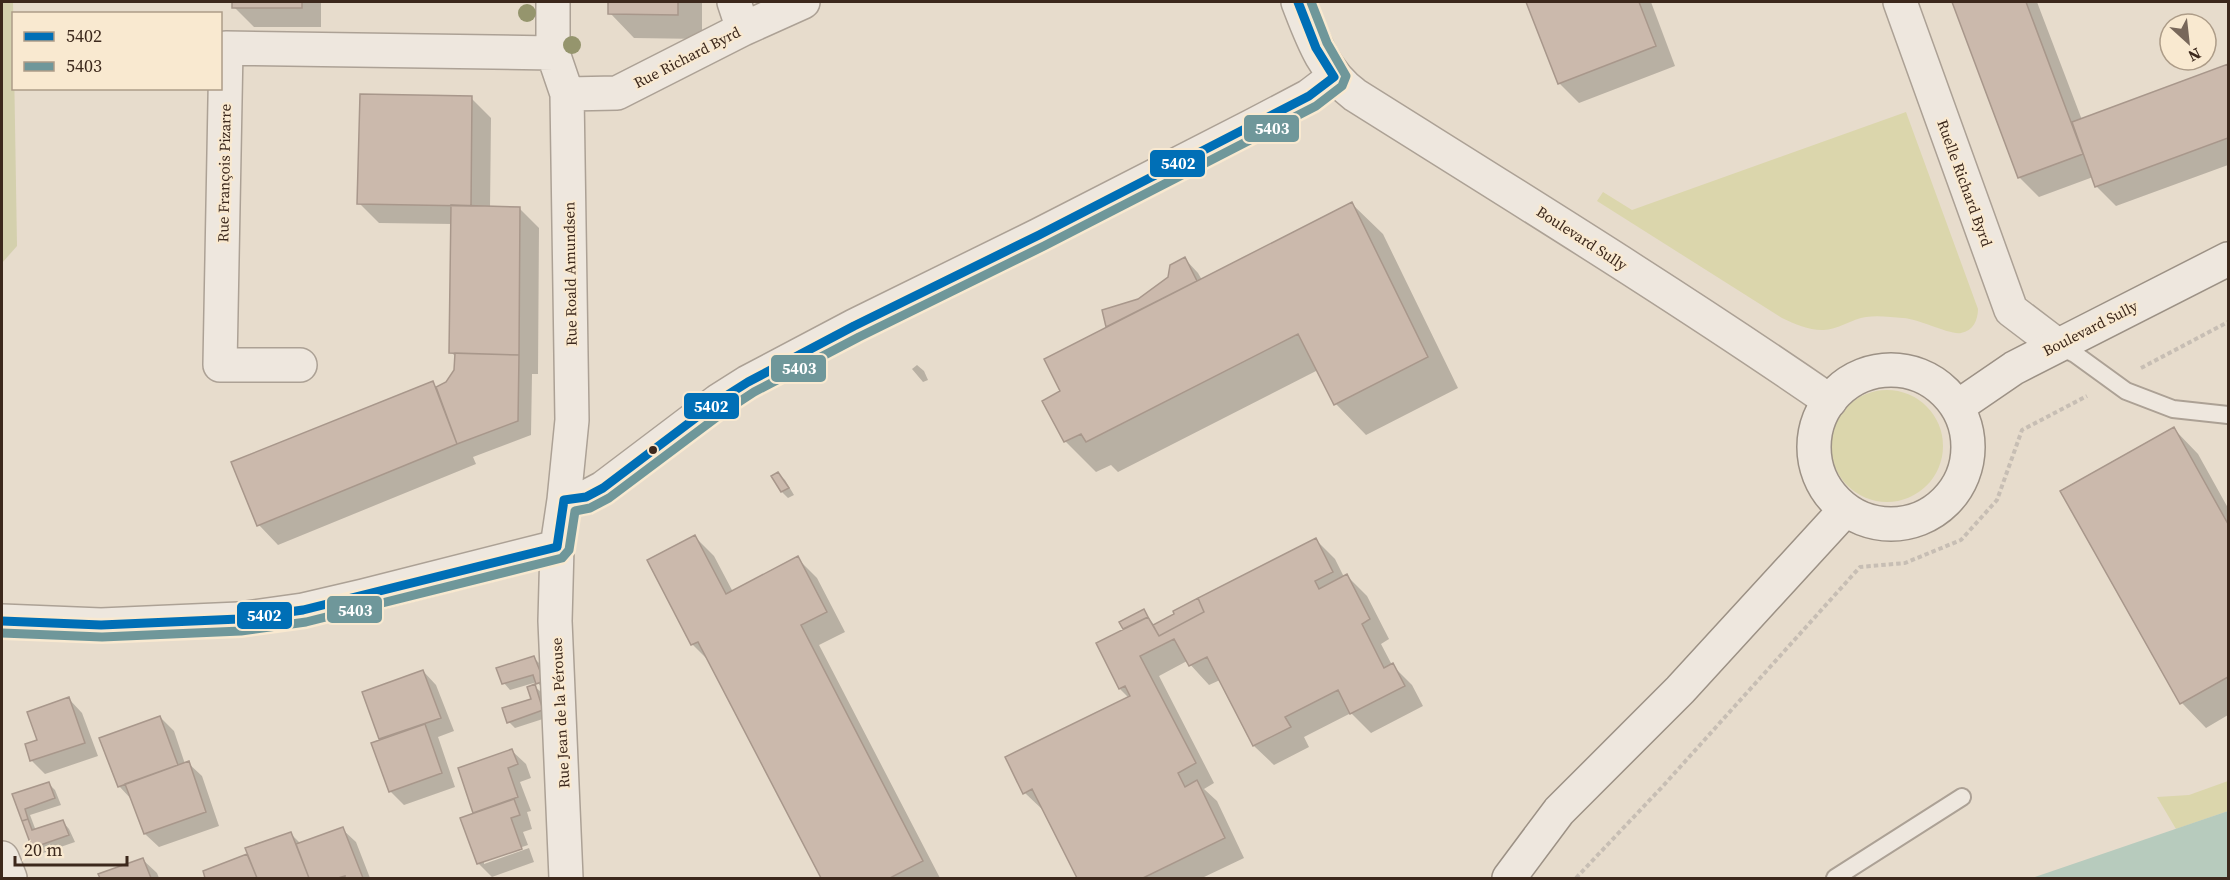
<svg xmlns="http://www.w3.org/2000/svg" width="2230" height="880" font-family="'Source Serif 4',serif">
	<rect width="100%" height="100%" fill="#e7dccc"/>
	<!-- green -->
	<path fill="#dbd6ac" d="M1906,112L1978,309C1978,320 1973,331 1961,333C1949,335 1920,319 1903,318C1892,317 1877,315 1866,317C1852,319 1835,331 1822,330C1808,330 1795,324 1782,318L1597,201L1603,192L1632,210Z
		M1831 446a56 56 0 1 1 112 0a56 56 0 1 1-112 0Z
		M2228,781V811L2176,829L2157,797L2189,795Z"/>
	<!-- cemetery -->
	<path fill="#d4d0ad" d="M2,2H13L17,246L2,263Z"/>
	<!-- water -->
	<path fill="#b7cbbd" d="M2228,811V878H2032Z"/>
	<!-- shadow -->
	<path fill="#0003" d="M234,2H321V27H254L234,7Z
		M610,2H702V39L634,38L610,13Z
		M1528,2H1651L1675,66L1579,103L1559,83Z
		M1953,2H2037L2082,120L2228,66V165L2116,206L2096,186L2093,177L2039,197L2019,177Z
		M471,98L491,118L490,208H519L539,228L538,374H532L531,435L473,457L476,464L278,545L259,525L432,383L437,388L447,383L455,371L456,357L451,352L452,224L379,223L359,203Z
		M1352,204L1383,234L1458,388L1366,435L1336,404L1318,370L1118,472L1111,465L1096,472L1065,441L1044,402L1062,391L1108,328L1104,312L1138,301L1169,278L1185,259L1198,273L1202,280Z
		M917,365L924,371L928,380L923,382L912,369Z
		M2174,429L2198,454L2228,508V715L2206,728L2182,703L2062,492Z
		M778,474L785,480L794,495L788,498L782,492Z
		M695,537L714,556L733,592L797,558L817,578L845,632L819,645L940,878H822L711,663L692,644Z
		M1315,539L1335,559L1344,577L1347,576L1367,596L1389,639L1381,644L1392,665L1412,685L1423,706L1371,733L1351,713L1304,737L1309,747L1274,765L1254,746L1220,680L1209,685L1187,661L1159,676L1214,783L1204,789L1217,801L1244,858L1202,878H1078L1045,812L1025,793L1129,698L1120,689L1098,644L1125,630L1121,623L1143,611L1155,626Z
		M533,657L540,664L550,687L544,690L537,682L510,690L504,683Z
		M423,671L436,685L454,731L438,737L455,787L404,805L390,791L381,740L364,692Z
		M534,686L541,692L549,717L515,728L509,722L533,700Z
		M69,699L82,713L98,756L45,774L32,761L27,745L39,741Z
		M160,717L174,731L185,764L188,763L202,776L219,826L159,847L145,834L132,800L119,786Z
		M512,751L526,764L531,778L520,782L531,811L527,812L532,829L523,832L528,845L484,860V864L529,848L534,862L492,877L478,863L475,814L459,769Z
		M49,784L55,790L61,805L30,815L36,831L63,822L69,829L75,842L40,854L33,847L14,795Z
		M342,829L356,842L370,878H207L205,872L249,855L290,833L301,844Z
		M143,860L157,873L159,878H102L100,875Z"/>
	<!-- building -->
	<path fill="#cbb9ac" stroke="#a8978b" stroke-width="1.5" d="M232,2H302V8H232Z
		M608,2H678V15L608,14Z
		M1526,2H1639L1656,46L1558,84Z
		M1952,2H2026L2083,154L2018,178Z
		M2228,64V138L2095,187L2072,122Z
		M360,94L472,96L471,206L357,204Z
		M1352,202L1428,357L1334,405L1298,334L1086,442L1081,434L1064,442L1042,401L1060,391L1044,359Z
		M451,205L520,207L519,355L449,353Z
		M1185,257L1197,281L1106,327L1102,310L1138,299L1168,277L1170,265Z
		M455,353L519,355L518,421L457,444L436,387L446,382L454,370Z
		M433,381L457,444L257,526L231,462Z
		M2174,427L2228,524V677L2180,704L2060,491Z
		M778,472L789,488L781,492L771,476Z
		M695,535L726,594L798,556L827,612L801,625L923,861L890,878H821L698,642L691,645L647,560Z
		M1316,538L1333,572L1315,581L1319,589L1347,574L1370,619L1362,624L1384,668L1393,663L1405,686L1350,714L1338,690L1285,717L1291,727L1253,746L1207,657L1189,666L1174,639L1140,656L1196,763L1178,773L1185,787L1197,780L1225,838L1143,878H1077L1032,789L1023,794L1005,757L1130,696L1125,686L1119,689L1096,643L1148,617L1159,636L1204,612L1198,598Z
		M1198,598L1204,612L1159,636L1153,625L1174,614L1173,611Z
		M1144,609L1148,617L1123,629L1119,622Z
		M534,656L544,681L536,684L533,675L502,684L496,668Z
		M423,670L441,718L379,739L362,692Z
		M535,684L543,710L507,723L502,708L531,699L527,687Z
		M69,697L85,743L30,761L25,744L37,740L27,712Z
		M160,716L178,765L118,787L99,738Z
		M425,724L442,773L389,792L371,743Z
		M512,749L518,764L508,768L518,797L473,813L458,768Z
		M189,761L206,812L144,834L125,784Z
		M49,782L55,798L25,809L28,819L22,821L12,794Z
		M514,799L520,815L511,818L522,849L477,864L460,818Z
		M28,819L32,830L63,820L69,835L32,848L22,821Z
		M343,827L363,878H345V876L338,878H309L296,844Z
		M291,832L309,878H257L245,848Z
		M247,854L257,878H205L203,871Z
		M143,858L151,878H100L98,874Z"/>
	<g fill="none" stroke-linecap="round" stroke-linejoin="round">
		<!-- lane casing -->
		<g stroke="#aca195" stroke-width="20">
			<path id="lane" d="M2058,346L2075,354L2126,391L2173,409L2228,415
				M1835,878L1962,797"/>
		</g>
		<!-- street casing -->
		<g stroke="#aca195" stroke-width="36">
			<path id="street" d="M553,2V53L567,94L572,420L564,500L557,547L555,621L566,878
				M734,2L743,29
				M1298,2C1312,38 1323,71 1355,95C1514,195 1675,294 1830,401
				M1900,2L2011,310L2057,345
				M567,94L617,93L743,29L803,2
				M300,365H220L226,48L553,53
				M564,500L586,497L603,488L718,401L748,382L854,326L1039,235L1252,126L1309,96L1334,77
				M2,621L101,625L239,619L303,610L363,596L557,547
				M2,858L10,878"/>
		</g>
		<!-- secondary casing -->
		<g stroke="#9c9185" stroke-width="36">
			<path id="secondary" d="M1814 447a77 77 0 1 1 154 0a77 77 0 1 1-154 0Z
				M1957,407L2014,368L2228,259
				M1509,878L1559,811L1680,690L1845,510"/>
		</g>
		<!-- path -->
		<path stroke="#c7beb4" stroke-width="4" stroke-dasharray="4.5 3" stroke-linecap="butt" d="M2141,368L2228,322
			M1576,878L1663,786L1860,567L1905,563L1961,540L1997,500L2022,430L2087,396"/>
		<!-- lane -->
		<use href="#lane" stroke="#eee7de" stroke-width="16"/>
		<!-- street -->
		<use href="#street" stroke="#eee7de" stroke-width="33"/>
		<!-- secondary -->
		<use href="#secondary" stroke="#eee7de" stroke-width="33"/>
		<!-- bus-1 casing -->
		<g stroke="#f9e9d0" stroke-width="14">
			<path id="bus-1" d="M2,621L101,625L239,619L303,610L557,547L564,500L586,497L603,488L718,401L748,382L854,326L1039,235L1309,96L1334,77L1316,48L1298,2"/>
		</g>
		<!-- bus-2 casing -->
		<g stroke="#f9e9d0" stroke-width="14">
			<path id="bus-2" d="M2,633L102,637L241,631L306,622L562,558L569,550L575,511L590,508L609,498L725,411L754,392L859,337L1044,246L1316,106L1342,86L1346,76L1327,43L1311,2"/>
		</g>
		<!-- bus-1 -->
		<use href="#bus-1" stroke="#006fb6" stroke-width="9"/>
		<!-- bus-2 -->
		<use href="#bus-2" stroke="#6f979a" stroke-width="9"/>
	</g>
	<!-- trees -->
	<g fill="#95956d">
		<circle cx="527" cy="13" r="9"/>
		<circle cx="572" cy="45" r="9"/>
	</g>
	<!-- markers -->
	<circle fill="#3c281c" stroke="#f9e9d0" stroke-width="2" cx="653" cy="450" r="5"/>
	<g text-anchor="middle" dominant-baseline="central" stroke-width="4.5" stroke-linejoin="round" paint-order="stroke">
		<!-- street labels -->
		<g font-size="15" fill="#3c281c" stroke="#f9e9d0">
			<text transform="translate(687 57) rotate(-27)">Rue Richard Byrd</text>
			<text transform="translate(224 173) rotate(-89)">Rue François Pizarre</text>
			<text transform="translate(1965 183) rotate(70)">Ruelle Richard Byrd</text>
			<text transform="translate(1582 238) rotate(33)">Boulevard Sully</text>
			<text transform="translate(570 274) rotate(-91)">Rue Roald Amundsen</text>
			<text transform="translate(2090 328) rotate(-27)">Boulevard Sully</text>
			<text transform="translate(560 713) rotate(-93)">Rue Jean de la Pérouse</text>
		</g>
	</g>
	<g stroke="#f9e9d0" stroke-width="2">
		<rect x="1243" y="114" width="57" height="29" rx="6" fill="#6f979a"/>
		<rect x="1149" y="149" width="57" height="29" rx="6" fill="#006fb6"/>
		<rect x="770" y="354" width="57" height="29" rx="6" fill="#6f979a"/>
		<rect x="683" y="392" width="57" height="28" rx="6" fill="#006fb6"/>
		<rect x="326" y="595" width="57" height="29" rx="6" fill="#6f979a"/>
		<rect x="236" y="601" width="57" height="29" rx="6" fill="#006fb6"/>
	</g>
	<g font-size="16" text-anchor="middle" font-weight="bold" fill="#fff">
		<text x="1272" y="134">5403</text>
		<text x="1178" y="169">5402</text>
		<text x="799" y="374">5403</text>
		<text x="711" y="412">5402</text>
		<text x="355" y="616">5403</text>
		<text x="264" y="621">5402</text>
	</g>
	<!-- border -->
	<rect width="2230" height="880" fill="none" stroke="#3c281c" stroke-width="6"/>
	<!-- legend -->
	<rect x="12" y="12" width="210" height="78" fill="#f9e9d0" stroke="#ad9c88" stroke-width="1.5"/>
	<rect x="24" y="32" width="30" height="9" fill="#006fb6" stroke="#ad9c88" stroke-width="1.5"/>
	<text x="66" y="42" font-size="18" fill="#3c281c">5402</text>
	<rect x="24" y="62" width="30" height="9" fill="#6f979a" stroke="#ad9c88" stroke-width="1.5"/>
	<text x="66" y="72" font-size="18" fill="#3c281c">5403</text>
	<!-- north arrow -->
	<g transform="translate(2188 42) rotate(153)"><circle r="28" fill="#f9e9d0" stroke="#ad9c88" stroke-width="1.5"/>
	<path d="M0-4.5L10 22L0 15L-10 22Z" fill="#78675a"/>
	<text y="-9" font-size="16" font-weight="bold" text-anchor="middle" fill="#3c281c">N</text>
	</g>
	<!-- scale -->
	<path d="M15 856v9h112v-9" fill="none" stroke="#3c281c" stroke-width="3"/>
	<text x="24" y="856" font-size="18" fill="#3c281c" stroke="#f9e9d0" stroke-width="4.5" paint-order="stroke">20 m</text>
</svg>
